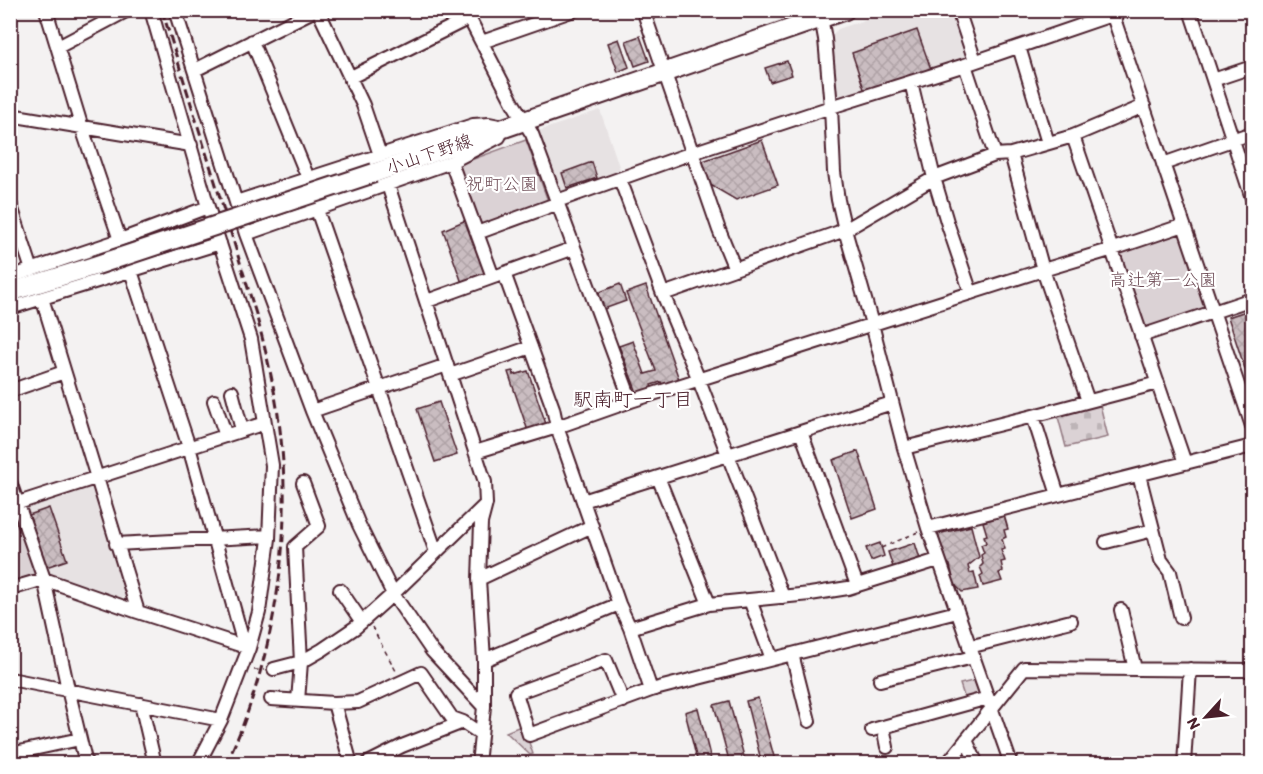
<svg xmlns="http://www.w3.org/2000/svg" width="1263" height="774" font-family="Itim,'Klee One',sans-serif">
	<defs>
		<pattern id="cemetery-stones" width="16" height="16" patternUnits="userSpaceOnUse" patternTransform="scale(1.5)"><rect width="16" height="16" fill="#dbd2d5"/><path d="M2 7V4a2 2 0 0 1 4 0v3zM10 15v-3a2 2 0 0 1 4 0v3z" fill="#bdb4b7"/></pattern>
		<pattern id="building-cross-hatch" width="8" height="8" patternUnits="userSpaceOnUse" patternTransform="scale(1.5)"><rect width="8" height="8" fill="#cabdc1"/><path d="M0 0l8 8M0 8l8-8" fill="none" stroke="#afa2a6"/></pattern>
	</defs>
	<rect width="100%" height="100%" fill="#f4f2f2"/>
	<filter id="ink" filterUnits="userSpaceOnUse"><feTurbulence type="fractalNoise" baseFrequency=".0167" numOctaves="2"/><feDisplacementMap in="SourceGraphic" scale="12" xChannelSelector="R" yChannelSelector="G"/><feConvolveMatrix kernelMatrix="1 2 1 2 8 2 1 2 1" color-interpolation-filters="sRGB"/></filter>
	<g filter="url(#ink)">
		<!-- built -->
		<path fill="#e7e2e3" d="M891,11H951L967,55L960,61L844,100L836,92L832,35L838,29Z
			M600,110L621,172L557,193L536,132Z
			M93,481L129,595L115,600L47,577L22,505Z"/>
		<!-- cemetery -->
		<path fill="url(#cemetery-stones)" stroke="#927880" stroke-width="1.5" d="M1099,401L1108,437L1066,447L1057,413Z"/>
		<!-- park -->
		<path fill="#dbd2d5" stroke="#927880" stroke-width="1.5" d="M526,140L549,204L481,227L457,165Z
			M1183,227L1212,311L1143,333L1115,250Z
			M16,507L40,577L11,586V508Z
			M977,680L983,697L966,702L960,684Z
			M523,725L533,754L530,755L506,732Z"/>
		<!-- building -->
		<path fill="url(#building-cross-hatch)" stroke="#4a1f2b" stroke-width="1.5" d="M917,30L931,69L865,92L852,53Z
			M640,36L649,61L635,66L626,41Z
			M619,39L629,67L618,72L608,43Z
			M787,61L792,75L770,82L765,68Z
			M762,140L778,185L736,200L707,183L700,162Z
			M592,162L597,178L567,188L562,173Z
			M466,220L485,275L462,283L443,230Z
			M620,284L626,301L601,310L595,294Z
			M646,286L680,382L663,387L661,382L651,385L653,390L638,395L619,346L633,341L645,374L656,371L626,293Z
			M1246,311L1252,330V379L1249,381L1228,317Z
			M513,371L514,375L528,371L546,424L528,431L508,372Z
			M439,402L457,455L435,462L417,409Z
			M858,451L877,509L852,518L833,460Z
			M49,508L67,560L46,567L29,515Z
			M1004,515L1008,529L1004,530L1006,537L1002,539L1005,549L1001,550L1005,561L1001,562L1003,571L999,573L1002,581L983,586L980,576L983,574L980,567L983,564L981,555L984,553L981,545L986,543L984,536L987,535L983,522Z
			M971,526L979,557L968,566L970,573L974,572L978,589L962,592L954,584L950,565L944,560L938,534Z
			M880,543L884,556L871,561L866,548Z
			M915,543L920,559L893,567L888,552Z
			M758,698L776,764H762L746,701Z
			M729,701L746,764H730L714,705Z
			M698,708L712,764H698L685,712Z"/>
		<g fill="none" stroke-linecap="round" stroke-linejoin="round">
			<!-- street casing -->
			<g stroke="#4a1f2b" stroke-width="16">
				<path id="street" d="M46,10L82,128L120,240
					M151,10L208,207L251,339L272,465L269,539L259,612L249,648L221,720L198,764
					M175,10L246,234L312,411L359,525L393,594L432,651L484,707
					M318,10L363,105L380,155
					M465,10L513,103L532,134L631,401L1043,270L1113,249L1184,225
					M643,10L719,230L735,269
					M958,10L975,61
					M1111,10L1252,426
					M1190,10L1252,198
					M820,12L825,39L831,107L834,172L838,200L845,230L872,324L904,448L928,528L1011,764
					M252,41L308,178
					M482,42L574,10
					M58,47L128,10
					M1019,47L1048,143
					M965,65L995,155
					M195,70L315,10
					M351,77L469,18
					M1213,80L1252,67
					M911,82L934,178L948,225L971,293
					M10,115L191,145
					M1073,136L1185,463
					M1011,154L1043,270L1088,401
					M451,162L493,277
					M1163,164L1252,133
					M620,179L663,294L699,380L783,597
					M388,185L485,482L486,504L481,523L479,579L484,660V707L478,764
					M236,202L473,125L489,124L504,127L499,137L451,162L246,234
					M10,203L32,270
					M317,210L436,552
					M477,233L553,205L557,201L692,153L831,107L965,65L1126,10
					M131,271L189,447L241,634L249,648
					M504,273L553,408L557,427L619,604L630,628L651,690
					M10,277L120,240L208,207
					M663,294L845,230L934,178L995,155L1011,154L1073,136L1144,106
					M42,298L138,612L249,648
					M427,301L574,248
					M10,308L220,243
					M1141,336L1252,299
					M450,375L531,347
					M10,391L64,372
					M232,392L242,430
					M214,401L226,436
					M312,411L447,365
					M1033,416L1058,495
					M801,432L857,585
					M904,448L1033,416L1158,383
					M475,452L557,427L631,401
					M1139,475L1161,560L1170,572L1181,618
					M658,477L709,604
					M10,482L44,579L68,689L86,764
					M583,501L892,403
					M12,505L265,423
					M928,528L1252,446
					M1106,542L1153,530
					M116,544L269,536
					M479,579L592,526
					M10,589L44,579L138,612
					M340,590L362,622
					M750,600L772,659
					M1121,610L1135,669
					M630,628L709,604L810,594L848,588L938,560
					M969,647L1071,621
					M792,654L809,721
					M484,660L619,604
					M274,669L301,662L322,650L356,627L393,594L485,505
					M10,679L221,720
					M880,680L973,657
					M271,699L334,703L358,702L421,673L452,718L463,722L481,734
					M298,701L301,662L295,547L319,526L303,483
					M623,701L606,660L516,693L529,735L651,690L957,612
					M334,703L351,764
					M141,704L155,764
					M883,727L887,747
					M872,730L988,698
					M966,740L977,764
					M10,754L80,739
					M366,764L402,746L463,722
					M947,764L1024,668L1252,670
					M1184,764L1190,669"/>
			</g>
			<!-- secondary casing -->
			<g stroke="#4a1f2b" stroke-width="22">
				<path id="secondary" d="M374,173L845,10
					M10,292L94,266"/>
			</g>
			<!-- path -->
			<path stroke="#4a1f2b" stroke-width="1.5" stroke-dasharray="4.5 4.5" stroke-linecap="butt" d="M881,548L918,532
				M372,627L396,671
				M254,670H264"/>
			<!-- street -->
			<use href="#street" stroke="#fff" stroke-width="12"/>
			<!-- secondary -->
			<use href="#secondary" stroke="#fff" stroke-width="18"/>
			<!-- rail -->
			<path stroke="#4a1f2b" stroke-width="3" stroke-dasharray="9 4.5" stroke-linecap="butt" d="M162,10L256,314C267,355 277,397 281,439C291,534 277,632 244,722C239,736 232,750 226,764"/>
			<!-- secondary-bridge casing -->
			<g stroke="#4a1f2b" stroke-width="22" stroke-linecap="butt">
				<path id="secondary-bridge" d="M94,266L374,173"/>
			</g>
			<!-- secondary-bridge -->
			<use href="#secondary-bridge" stroke="#fff" stroke-width="18"/>
		</g>
	</g>
	<g text-anchor="middle" dominant-baseline="central" stroke-width="4.5" stroke-linejoin="round" paint-order="stroke">
		<!-- street labels -->
		<g font-size="18" fill="#4a1f2b" stroke="#fff">
			<text transform="translate(429 154) rotate(-19)">小山下野線</text>
		</g>
		<!-- park labels -->
		<g font-size="18" fill="#6e4c56" stroke="#fff">
			<text x="502" y="184">祝町公園</text>
			<text x="1163" y="280">高辻第一公園</text>
		</g>
		<!-- neighbourhood labels -->
		<g font-size="20" fill="#4a1f2b" stroke="#fff">
			<text x="633" y="399">駅南町一丁目</text>
		</g>
	</g>
	<!-- margin -->
	<rect width="1263" height="774" fill="none" stroke="#fff" stroke-width="36"/>
	<rect x="18" y="18" width="1227" height="738" fill="none" stroke="#4a1f2b" stroke-width="2" filter="url(#ink)"/>
	<!-- north arrow -->
	<g transform="translate(1206 717) rotate(243)" stroke="#ffffff" stroke-width="4.5" paint-order="stroke">
	<path d="M0-4.5L10 22L0 15L-10 22Z" fill="#4a1f2b"/>
	<text y="-9" font-size="16" font-weight="bold" text-anchor="middle" fill="#4a1f2b">N</text>
	</g>
</svg>
